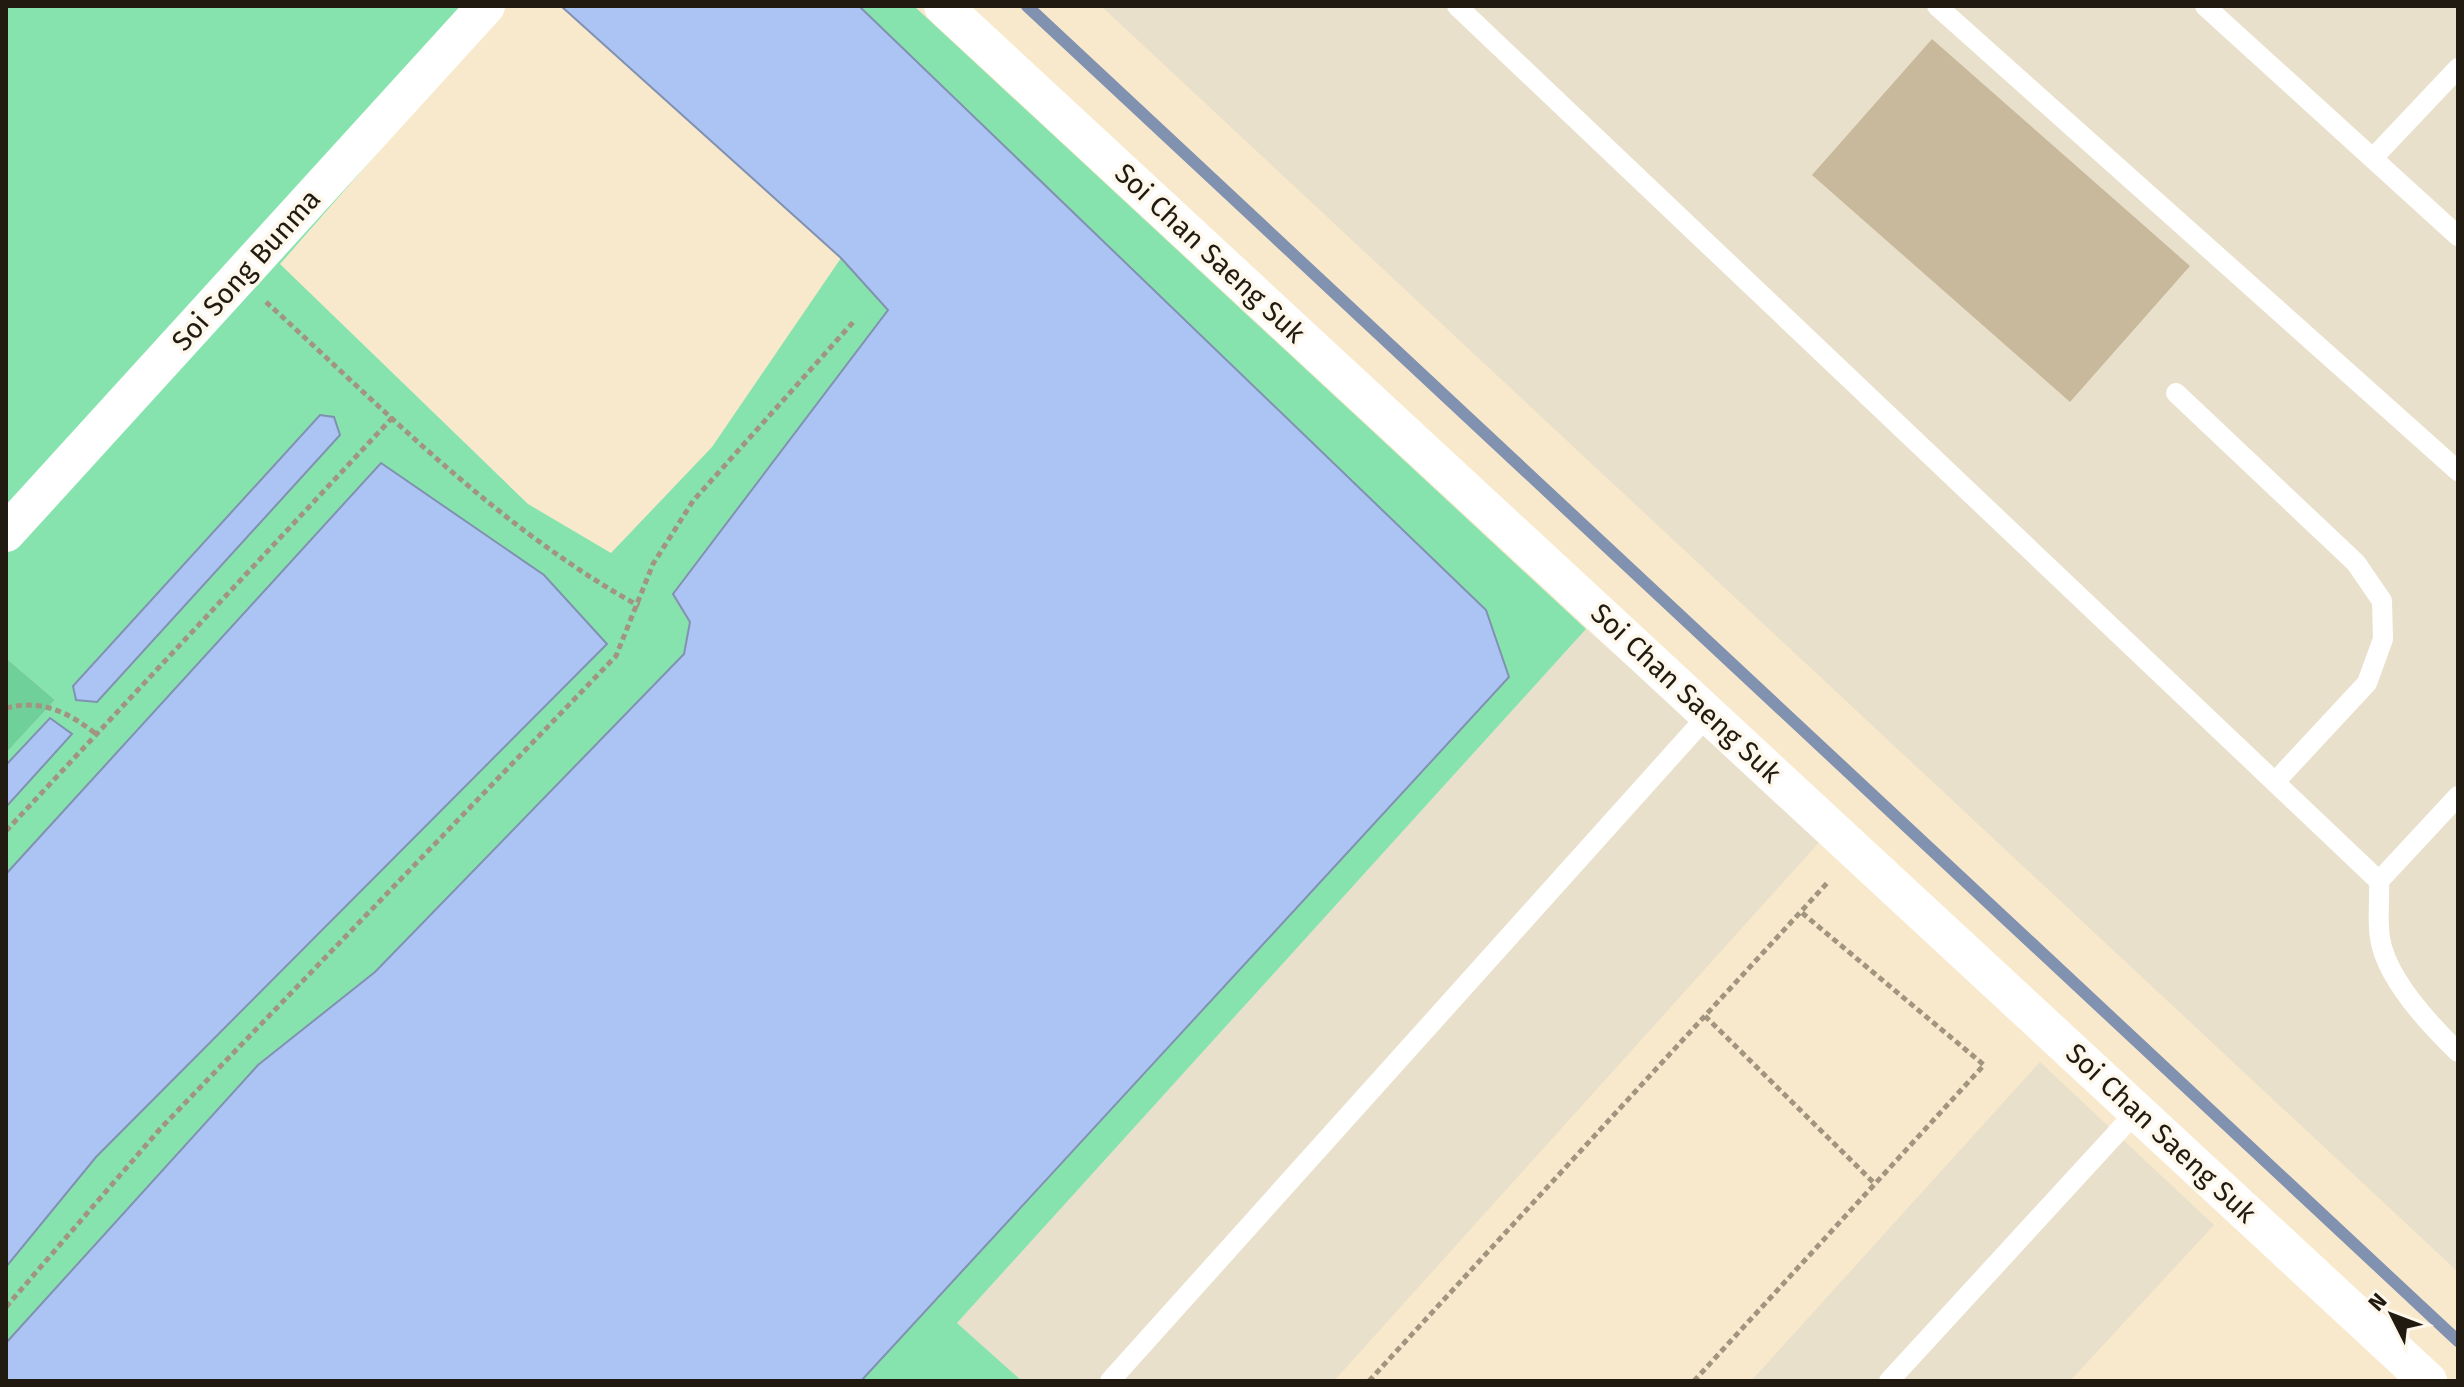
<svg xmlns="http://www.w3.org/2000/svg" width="2464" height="1387" font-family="'Fira Sans',sans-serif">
	<rect width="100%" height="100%" fill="#f9e9cc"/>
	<!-- industrial -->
	<path fill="#e9e0cb" d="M1101,6H2458V1272Z
		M1586,629L1824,837L1334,1381H1022L957,1323Z
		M2040,1062L2214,1225L2070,1381H1751Z"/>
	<!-- green -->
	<path fill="#87e3ae" d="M6,6H506L280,264L528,504L611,553L712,447L841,258L888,310L673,594L690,622L684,654L375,972L258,1065L6,1343V1267L96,1157L375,876L570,605L544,575L381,463L6,874V807L72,734L49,718L6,765V753L55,700L6,658Z
		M859,6H914L1586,629L957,1323L1022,1381H861L1509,677L1486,610Z"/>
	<!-- forest -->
	<path fill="#70d09a" d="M6,658L55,700L6,753Z"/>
	<!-- water -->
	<path fill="#abc4f4" stroke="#8191b0" stroke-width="2" d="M561,6H859L1486,610L1509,677L861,1381H6V1343L258,1065L375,972L684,654L690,622L673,594L888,310L841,258Z
		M320,415L334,417L340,435L97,702L76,700L73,686Z
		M381,463L544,575L607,644L96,1157L6,1267V874Z
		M50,718L72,734L6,807V765Z"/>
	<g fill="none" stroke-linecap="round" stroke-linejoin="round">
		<!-- stream -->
		<path stroke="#8191b0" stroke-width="12" d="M1027,6L2458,1341"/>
	</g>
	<!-- building -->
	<path fill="#c8b99d" d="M1932,39L2190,266L2070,402L1812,175Z"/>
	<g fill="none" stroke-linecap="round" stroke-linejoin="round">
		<!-- path -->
		<path stroke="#a19580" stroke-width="5" stroke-dasharray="6 4" stroke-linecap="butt" d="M266,302C385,410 498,528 639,606
			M6,708C42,699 68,712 96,734
			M6,831L393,417
			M1705,1016L1875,1184
			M6,1307L160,1129L616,656L653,564L693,501L855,320
			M1369,1381L1829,881
			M1694,1381L1984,1065L1801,912"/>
		<!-- service -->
		<path stroke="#fff" stroke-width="20" d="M1457,6L2379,881
			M1937,6L2458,471
			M2205,6L2458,236
			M2373,158L2458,68
			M2176,393L2356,563L2382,601L2383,639L2367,683L2275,782
			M2458,796L2379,881C2380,899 2377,920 2380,938C2386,978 2430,1025 2458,1052
			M1110,1381L1709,714
			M1889,1381L2137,1111"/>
		<!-- minor -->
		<path stroke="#fff" stroke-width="38" d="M943,6L2428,1381
			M6,533L486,6"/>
	</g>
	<g text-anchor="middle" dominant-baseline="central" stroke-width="7" stroke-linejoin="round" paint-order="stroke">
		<!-- street labels -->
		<g font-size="28" fill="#201a10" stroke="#fef7ec">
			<text transform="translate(1210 253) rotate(43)">Soi Chan Saeng Suk</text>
			<text transform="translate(246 270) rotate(-48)">Soi Song Bunma</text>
			<text transform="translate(1686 693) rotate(43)">Soi Chan Saeng Suk</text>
			<text transform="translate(2161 1133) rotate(43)">Soi Chan Saeng Suk</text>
		</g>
	</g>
	<!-- border -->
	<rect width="2464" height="1387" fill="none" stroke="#201a10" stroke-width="16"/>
	<!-- north arrow -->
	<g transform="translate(2392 1315) rotate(312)" stroke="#fef7ec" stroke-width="6" paint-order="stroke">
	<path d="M0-6L14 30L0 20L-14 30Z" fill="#201a10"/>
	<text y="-12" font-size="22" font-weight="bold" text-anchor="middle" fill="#201a10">N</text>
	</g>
</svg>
